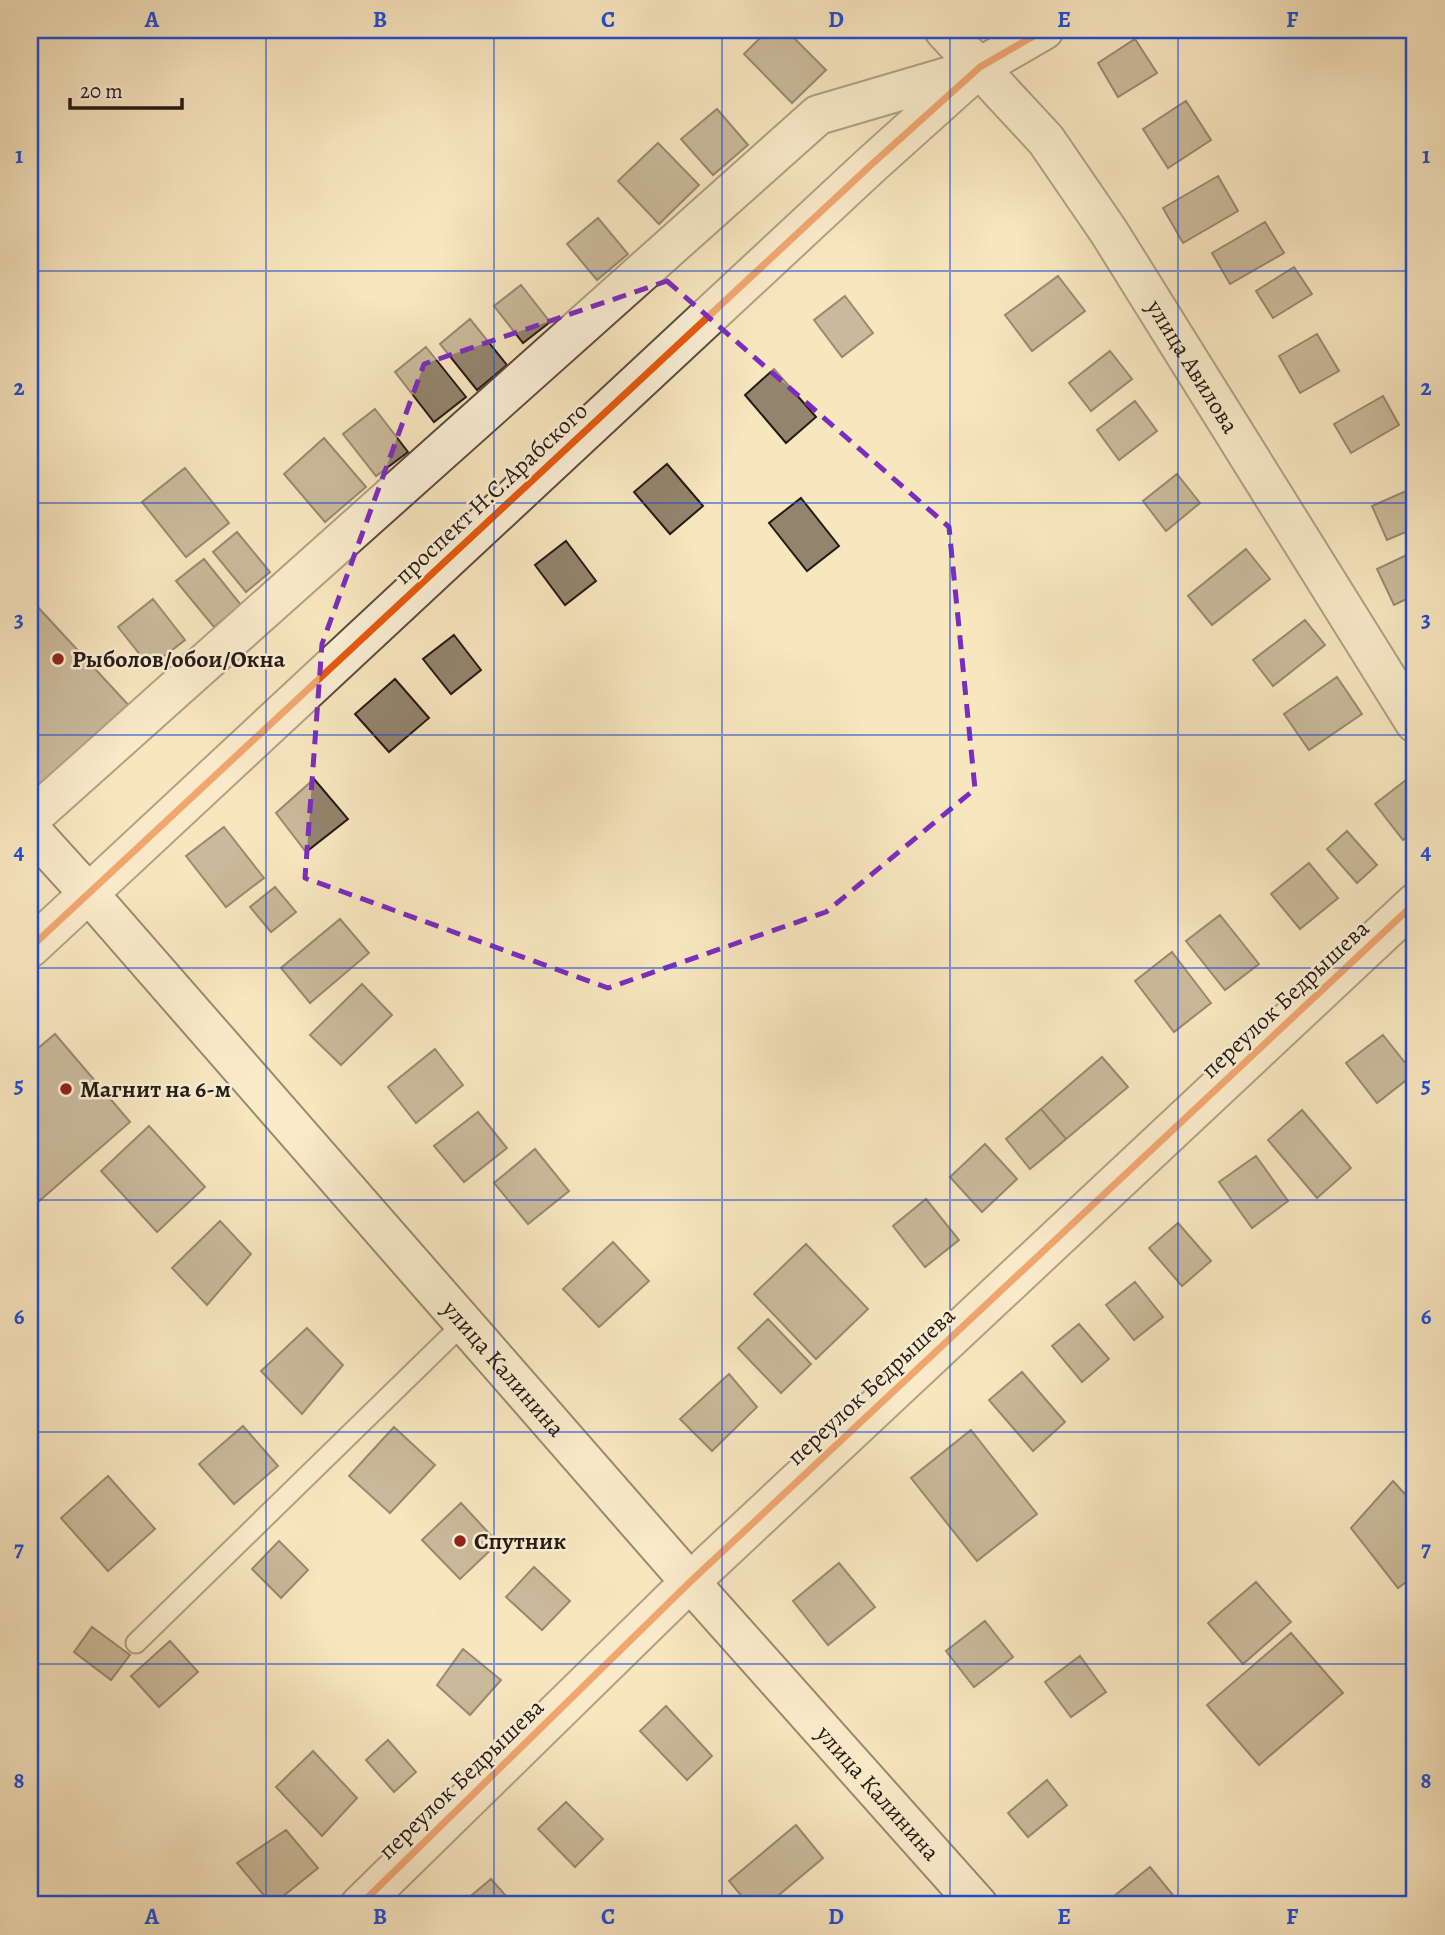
<svg xmlns="http://www.w3.org/2000/svg" width="1445" height="1935" font-family="Alegreya,serif">
	<rect width="100%" height="100%" fill="#f8e6bf"/>
	<filter id="stains"><feTurbulence type="fractalNoise" baseFrequency=".00286" numOctaves="4"/><feColorMatrix values="0 0 0 0 .2 0 0 0 0 .09 0 0 0 0 .02 0 0 0 .5 -.17"/></filter>
	<radialGradient id="worn" r=".72"><stop offset=".6" stop-color="#630" stop-opacity="0"/><stop offset="1" stop-color="#630" stop-opacity=".3"/></radialGradient>
	<!-- building -->
	<path fill="#93846d" stroke="#251a14" stroke-width="2" d="M768,30H786L826,70L792,103L744,54Z
		M1135,39L1157,73L1118,97L1098,63Z
		M1186,101L1211,140L1168,168L1143,129Z
		M717,109L748,145L713,175L681,139Z
		M658,143L699,185L659,224L618,181Z
		M1218,176L1238,211L1183,243L1163,208Z
		M598,218L628,254L597,280L567,244Z
		M1265,222L1284,253L1230,284L1212,253Z
		M1294,267L1312,294L1273,318L1256,291Z
		M1058,276L1085,311L1032,351L1005,315Z
		M521,285L550,322L523,343L494,306Z
		M845,296L873,333L842,357L814,320Z
		M470,319L507,365L477,390L440,344Z
		M1317,334L1339,371L1300,393L1279,356Z
		M426,347L466,397L434,422L395,372Z
		M1110,351L1132,379L1091,411L1069,383Z
		M774,369L816,417L786,443L745,395Z
		M1383,396L1399,425L1351,453L1334,424Z
		M1135,401L1157,431L1119,460L1097,430Z
		M375,409L408,452L376,476L343,434Z
		M324,438L366,487L325,522L284,474Z
		M667,464L703,506L670,534L634,492Z
		M185,468L229,523L186,557L142,502Z
		M1177,474L1200,503L1166,531L1143,501Z
		M1415,487V528L1387,540L1372,506Z
		M801,498L839,546L807,571L769,523Z
		M237,532L270,572L246,592L213,552Z
		M566,541L596,581L565,605L535,565Z
		M1246,549L1270,579L1212,625L1188,596Z
		M1415,551V595L1394,605L1377,569Z
		M204,559L241,605L214,627L176,581Z
		M153,599L185,640L150,667L118,627Z
		M34,603L134,711L45,793L30,776V607Z
		M1305,620L1325,645L1273,686L1253,660Z
		M454,635L481,670L451,694L423,659Z
		M1337,677L1362,714L1309,750L1284,714Z
		M395,679L429,718L389,752L355,714Z
		M1415,773V830L1403,840L1375,804Z
		M314,779L348,819L306,852L276,813Z
		M224,827L264,878L226,907L186,856Z
		M1347,831L1377,865L1357,883L1327,849Z
		M1309,863L1338,898L1300,929L1271,894Z
		M275,887L296,912L271,932L250,907Z
		M1220,915L1259,964L1225,990L1186,941Z
		M340,919L369,953L310,1003L281,968Z
		M1172,952L1211,1003L1174,1032L1135,981Z
		M362,984L392,1015L341,1065L310,1035Z
		M55,1034L130,1122L30,1209V1055Z
		M1383,1035L1414,1074L1377,1103L1346,1063Z
		M435,1049L463,1085L416,1123L388,1087Z
		M1102,1057L1128,1087L1066,1139L1041,1109Z
		M1041,1109L1066,1139L1030,1169L1006,1139Z
		M1302,1110L1351,1168L1317,1198L1268,1140Z
		M478,1112L507,1148L464,1182L434,1146Z
		M149,1126L205,1187L157,1232L101,1171Z
		M985,1144L1017,1179L982,1212L950,1177Z
		M535,1149L569,1191L528,1224L494,1183Z
		M1256,1156L1288,1201L1252,1228L1219,1182Z
		M926,1199L959,1240L925,1267L893,1226Z
		M220,1221L251,1254L207,1305L172,1268Z
		M1178,1223L1211,1261L1182,1286L1149,1248Z
		M613,1242L649,1281L599,1327L563,1289Z
		M806,1244L868,1309L816,1359L754,1294Z
		M1135,1282L1163,1317L1134,1340L1106,1305Z
		M768,1319L811,1364L781,1393L738,1348Z
		M1079,1324L1109,1359L1082,1382L1052,1346Z
		M307,1328L343,1365L302,1414L261,1371Z
		M1022,1372L1065,1422L1033,1451L989,1400Z
		M729,1374L757,1407L712,1451L680,1419Z
		M243,1426L278,1466L234,1504L199,1464Z
		M394,1427L435,1465L390,1513L349,1476Z
		M971,1430L1037,1514L977,1561L911,1478Z
		M108,1476L155,1529L108,1571L61,1518Z
		M1393,1481L1415,1505V1575L1398,1588L1351,1528Z
		M461,1503L498,1543L460,1579L422,1540Z
		M279,1541L308,1570L281,1598L252,1569Z
		M839,1563L875,1607L828,1645L793,1601Z
		M534,1567L570,1601L542,1630L506,1597Z
		M1256,1582L1291,1622L1243,1664L1208,1623Z
		M985,1621L1013,1657L974,1687L946,1651Z
		M92,1627L130,1655L111,1680L74,1652Z
		M1291,1633L1343,1693L1259,1765L1207,1705Z
		M170,1641L198,1672L159,1707L131,1676Z
		M463,1649L501,1680L470,1715L437,1685Z
		M1080,1656L1106,1692L1071,1717L1045,1682Z
		M666,1706L712,1756L687,1780L640,1731Z
		M388,1740L416,1772L394,1792L366,1760Z
		M313,1751L357,1798L322,1836L276,1787Z
		M1047,1780L1067,1805L1028,1837L1008,1813Z
		M566,1802L603,1839L575,1867L538,1829Z
		M796,1825L823,1858L767,1905H749L729,1881Z
		M286,1830L318,1868L272,1905L237,1863Z
		M1150,1867L1181,1905H1103Z
		M491,1879L514,1905H460Z"/>
	<g fill="none" stroke-linecap="round" stroke-linejoin="round">
		<!-- lane casing -->
		<g stroke="#5a4d3f" stroke-width="23">
			<path id="lane" d="M136,1643L464,1323"/>
		</g>
		<!-- street casing -->
		<g stroke="#5a4d3f" stroke-width="42">
			<g id="street">
				<path id="s1" d="M944,30L1046,140L1109,232L1415,723"/>
				<path d="M30,819L818,115L971,70"/>
				<path d="M30,948L871,165L980,67L1044,30"/>
				<path d="M360,1905L690,1582L1415,903"/>
			</g>
		</g>
		<!-- secondary casing -->
		<g stroke="#251a14" stroke-width="42">
			<g id="secondary">
				<path id="s2" d="M30,829L89,894L690,1582L978,1905"/>
			</g>
		</g>
		<!-- lane -->
		<use href="#lane" stroke="#faefd5" stroke-width="19"/>
		<!-- street -->
		<use href="#street" stroke="#faefd5" stroke-width="38"/>
		<!-- secondary -->
		<use href="#secondary" stroke="#faefd5" stroke-width="38"/>
		<!-- cycleway casing -->
		<g stroke="#faefd5" stroke-width="11">
			<path id="cycleway" d="M30,948L871,165L980,67L1044,30
				M360,1905L690,1582L1415,903"/>
		</g>
		<!-- cycleway -->
		<use href="#cycleway" stroke="#e8590c" stroke-width="7"/>
	</g>
	<!-- marked area -->
	<path d="M0 0H1445V1935H0ZM667,281L949,527L975,789L826,912L608,988L305,878L322,644L424,364Z" fill="#f8e6bf" fill-opacity=".55" fill-rule="evenodd"/>
	<path fill="none" stroke="#7b2cbf" stroke-width="5" stroke-dasharray="14 9" stroke-linejoin="round" d="M667,281L949,527L975,789L826,912L608,988L305,878L322,644L424,364Z"/>
	<!-- grid -->
	<path fill="none" stroke="#1d4ed8" stroke-width="2" stroke-opacity="0.55" d="M266,30V1905M494,30V1905M722,30V1905M950,30V1905M1178,30V1905M30,271H1415M30,503H1415M30,735H1415M30,968H1415M30,1200H1415M30,1432H1415M30,1664H1415"/>
	<!-- markers -->
	<g fill="#8f2418" stroke="#faefd5" stroke-width="2.5">
		<circle cx="58" cy="659" r="7"/>
		<circle cx="66" cy="1089" r="7"/>
		<circle cx="460" cy="1541" r="7"/>
	</g>
	<g text-anchor="middle" dominant-baseline="central" stroke-width="5" stroke-linejoin="round" paint-order="stroke">
		<!-- street labels -->
		<g font-size="24" fill="#251a14" stroke="#faefd5">
			<text stroke="none"><textPath href="#s1" startOffset="420">улица Авилова</textPath></text>
			<text transform="translate(491 493) rotate(-43)">проспект Н.С.Арабского</text>
			<text transform="translate(1285 999) rotate(-43)">переулок Бедрышева</text>
			<text stroke="none"><textPath href="#s2" startOffset="718">улица Калинина</textPath></text>
			<text transform="translate(871 1386) rotate(-43)">переулок Бедрышева</text>
			<text transform="translate(461 1779) rotate(-44)">переулок Бедрышева</text>
			<text stroke="none"><textPath href="#s2" startOffset="1284">улица Калинина</textPath></text>
		</g>
		<!-- poi labels -->
		<g font-size="24" font-weight="bold" fill="#251a14" stroke="#faefd5" text-anchor="start">
			<text x="72" y="659">Рыболов/обои/Окна</text>
			<text x="80" y="1089">Магнит на 6-м</text>
			<text x="474" y="1541">Спутник</text>
		</g>
	</g>
	<!-- margin -->
	<rect width="1445" height="1935" fill="none" stroke="#f8e6bf" stroke-width="77"/>
	<!-- scale -->
	<path d="M70 98v10h112v-10" fill="none" stroke="#251a14" stroke-width="3.5"/>
	<text x="80" y="98" font-size="21" fill="#251a14" stroke="#faefd5" stroke-width="5" paint-order="stroke">20 m</text>
	<rect x="38" y="38" width="1368" height="1858" fill="none" stroke="#1d4ed8" stroke-width="2.5"/>
	<g font-size="23" text-anchor="middle" font-weight="bold" fill="#1d4ed8">
		<text x="152" y="27">A</text>
		<text x="380" y="27">B</text>
		<text x="608" y="27">C</text>
		<text x="836" y="27">D</text>
		<text x="1064" y="27">E</text>
		<text x="1292" y="27">F</text>
		<text x="19" y="163">1</text>
		<text x="1426" y="163">1</text>
		<text x="19" y="395">2</text>
		<text x="1426" y="395">2</text>
		<text x="19" y="627">3</text>
		<text x="1426" y="627">3</text>
		<text x="19" y="859">4</text>
		<text x="1426" y="859">4</text>
		<text x="19" y="1092">5</text>
		<text x="1426" y="1092">5</text>
		<text x="19" y="1324">6</text>
		<text x="1426" y="1324">6</text>
		<text x="19" y="1556">7</text>
		<text x="1426" y="1556">7</text>
		<text x="19" y="1788">8</text>
		<text x="1426" y="1788">8</text>
		<text x="152" y="1924">A</text>
		<text x="380" y="1924">B</text>
		<text x="608" y="1924">C</text>
		<text x="836" y="1924">D</text>
		<text x="1064" y="1924">E</text>
		<text x="1292" y="1924">F</text>
	</g>
	<rect width="100%" height="100%" filter="url(#stains)"/>
	<rect width="100%" height="100%" fill="url(#worn)"/>
</svg>
